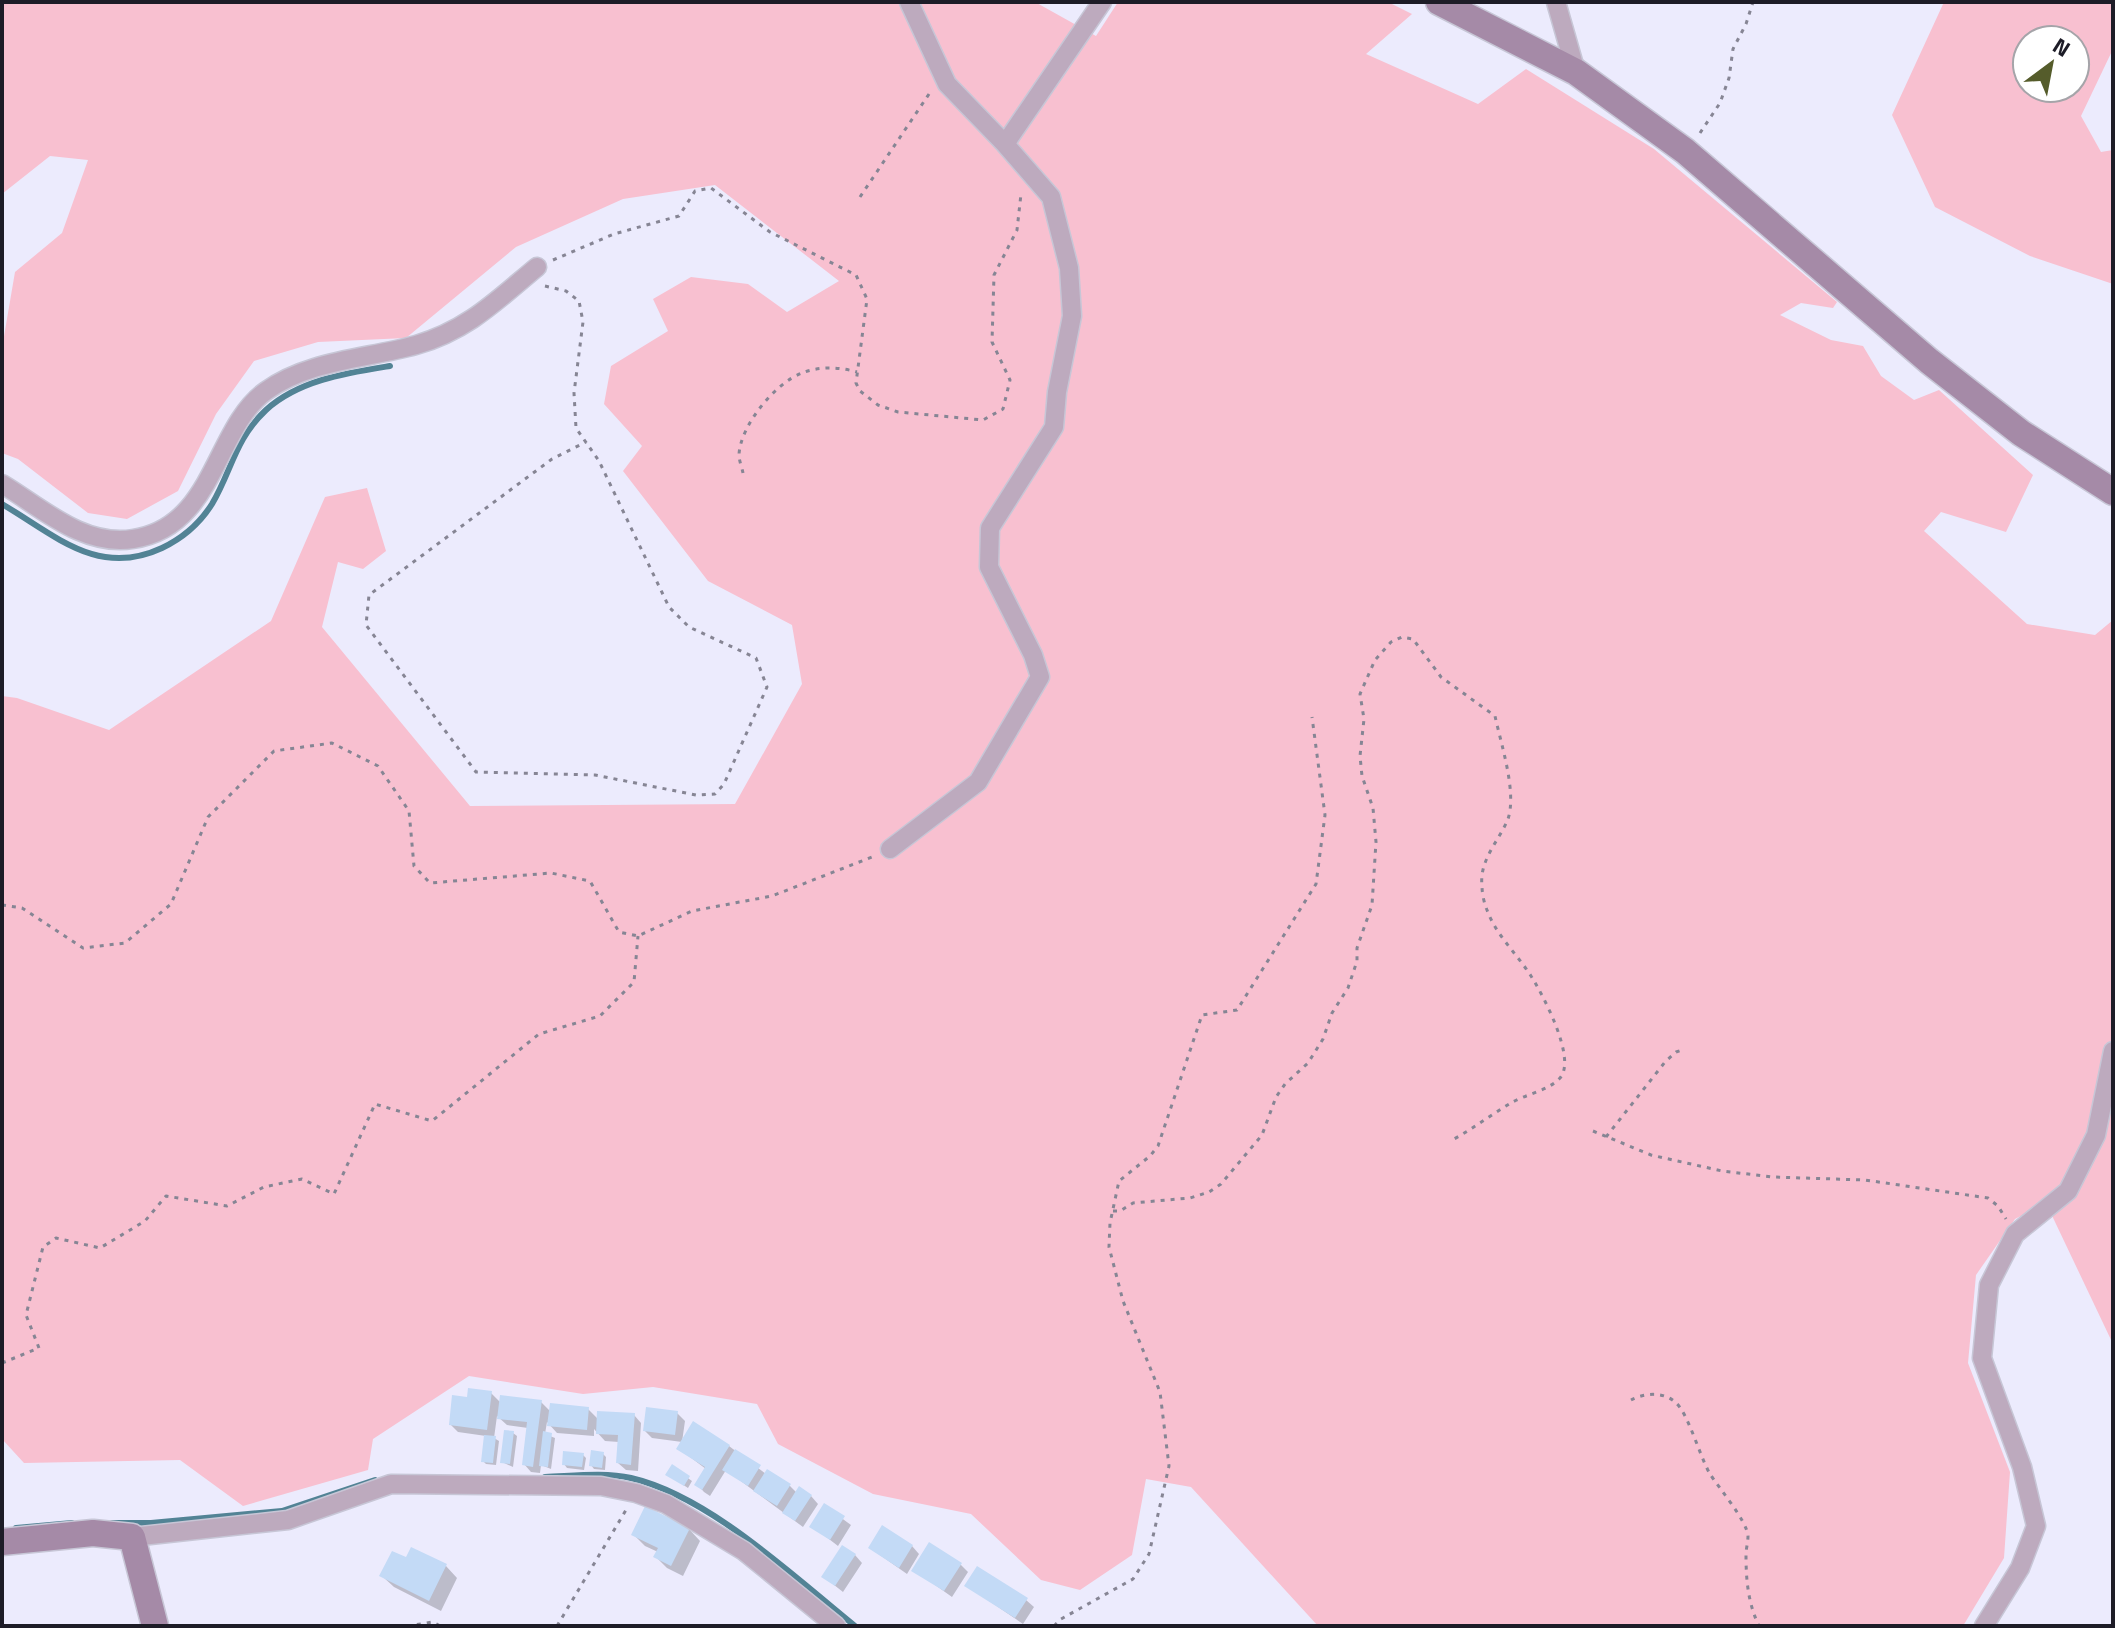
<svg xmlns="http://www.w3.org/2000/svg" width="2115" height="1628" font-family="'Titillium Web',sans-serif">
	<rect width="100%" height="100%" fill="#ecebfd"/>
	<!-- green -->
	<path fill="#f8c0d0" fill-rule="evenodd" d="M2,2H1035L1096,36L1118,2H1388L1412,14L1366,54L1478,104L1526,69L1654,149L1837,302L1833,308L1801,303L1780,315L1831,340L1863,346L1881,376L1914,400L1939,390L2033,475L2006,532L1941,512L1924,531L2027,624L2095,635L2113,620V1344L2046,1203L2015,1219L1976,1275L1968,1363L2010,1472L2004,1558L1963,1626H1318L1191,1487L1146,1479L1132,1555L1080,1590L1041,1580L971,1514L873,1494L778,1444L757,1404L653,1387L583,1394L469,1376L373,1439L368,1470L243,1506L180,1460L24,1463L2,1439V696L17,698L109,730L271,621L325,497L367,488L386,551L363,569L338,562L322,627L470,806L735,804L802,684L792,625L708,581L623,471L642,446L604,404L611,366L668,331L653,299L691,277L748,284L787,312L839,281L715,185L623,199L516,247L406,338L318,342L254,361L216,414L178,491L127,519L88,513L18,459L2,453V348L15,272L62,233L88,160L50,156L2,194Z
		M1944,2H2113V49L2081,116L2101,152L2113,150V284L2030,256L1935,207L1892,115ZM2027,40H2075V88H2027Z"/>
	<!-- shadow -->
	<path fill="#0003" d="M491,1393L501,1403L541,1402L551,1412L588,1409L599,1420L634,1415L641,1423L638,1471L626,1470L618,1463L619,1442L605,1441L594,1429V1436L557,1433L547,1422L545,1434L555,1438L551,1469L541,1465L540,1473L531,1472L524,1464L528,1428L507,1425L497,1416L494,1438L499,1441L496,1465L486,1464L483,1461L486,1436L458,1432L451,1425L469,1400Z
		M677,1413L685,1421L682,1442L652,1438L645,1431Z
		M513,1433L517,1436L513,1467L502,1462Z
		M729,1446L766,1474L790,1486L797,1493L811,1496L818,1504L803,1527L726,1470L710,1496L704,1492L697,1484L706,1469L678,1448Z
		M603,1454L606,1457L605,1470L594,1469L591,1465Z
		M583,1455L586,1458L584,1470L567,1468L564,1464Z
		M672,1467L692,1481L688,1488L671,1477Z
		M825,1506L851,1525L838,1546L812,1526Z
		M689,1529L700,1541L683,1576L667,1568L656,1557L658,1552L645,1546L633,1534Z
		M912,1546L919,1554L907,1574L870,1548Z
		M855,1555L862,1563L843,1592L824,1577Z
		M407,1560L446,1566L457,1578L441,1611L394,1587L382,1576Z
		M960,1564L968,1572L952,1597L914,1570Z
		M967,1586L1026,1600L1034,1607L1023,1624Z"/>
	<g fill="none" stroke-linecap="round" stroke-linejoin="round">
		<!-- stream -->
		<path stroke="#528395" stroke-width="6" d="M2,504C55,535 98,578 162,548C183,538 200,523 212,504C232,470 235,439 266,410C299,380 347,373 390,366
			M545,1477C573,1476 605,1472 631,1478C709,1496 793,1576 855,1626
			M112,1523H151L282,1511L375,1480
			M16,1528L72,1523"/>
	</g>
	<!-- building -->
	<path fill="#c3daf6" d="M468,1388L492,1391L487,1430L449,1425L452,1395L467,1397Z
		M500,1395L542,1400L533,1467L522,1465L527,1422L497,1419Z
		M550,1403L589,1407L587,1430L547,1426Z
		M646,1407L678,1411L675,1435L643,1431Z
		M597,1411L635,1413L631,1465L616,1463L618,1435L596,1434Z
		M693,1421L730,1445L702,1490L694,1485L705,1467L676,1449Z
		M504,1430L514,1431L510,1464L500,1463Z
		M543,1431L552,1433L548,1467L539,1466Z
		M484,1435L496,1436L493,1463L481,1462Z
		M735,1449L761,1465L748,1486L722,1470Z
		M591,1450L604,1452L602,1468L589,1466Z
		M563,1451L584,1453L582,1467L562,1465Z
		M672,1464L690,1476L684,1486L665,1475Z
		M767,1469L791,1484L777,1506L753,1491Z
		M799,1486L812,1495L795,1521L782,1513Z
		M824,1503L845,1516L830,1540L809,1527Z
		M645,1506L690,1528L671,1566L653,1557L658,1548L631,1535Z
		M882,1525L913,1545L899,1568L868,1548Z
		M929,1542L962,1563L944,1591L911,1571Z
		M842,1545L856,1554L835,1586L821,1577Z
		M411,1547L447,1564L429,1601L379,1576L392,1551L406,1557Z
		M977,1566L1028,1598L1015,1618L964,1586Z"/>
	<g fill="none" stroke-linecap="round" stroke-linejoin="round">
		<!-- street casing -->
		<g stroke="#c7c6d6" stroke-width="21">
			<path id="street" d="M1556,2L1576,72
				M1005,144L1102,2
				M2,484C42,508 83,547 133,539C215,527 214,428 266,391C309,360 366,359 416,345C468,330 497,300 537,267
				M890,849L978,782L1040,677L1033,655L989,567L990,528L1054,427L1057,392L1072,316L1069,268L1051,197L1005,144L947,84L909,2
				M132,1537L288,1520L391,1484L601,1486L636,1493L666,1504L744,1551L836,1626
				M1984,1626L2020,1568L2036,1526L2022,1467L1982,1358L1989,1285L2015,1234L2068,1191L2096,1135L2113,1051"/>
		</g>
		<!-- secondary casing -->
		<g stroke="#c7c6d6" stroke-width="29">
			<path id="secondary" d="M1439,2L1576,72L1685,151L1929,361L2021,433L2113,492
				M2,1542L93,1533L132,1537L155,1626"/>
		</g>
		<!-- path -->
		<path stroke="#868594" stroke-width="3" stroke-dasharray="4 6" stroke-linecap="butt" d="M1700,133L1720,103L1729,78L1733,49L1746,24L1753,2
			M860,197L931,91
			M553,260L614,234L679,216L695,191L711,188L770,232L856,275L867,299L856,383L860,391L878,405L898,412L983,420L1003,409L1010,380L992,342L994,275L1017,230L1021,194
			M545,286L566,291L579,301L583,322L574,393L576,428L599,461L669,607L689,627L756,658L767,687L724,784L715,794L696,795L595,775L476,772L366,625L369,595L552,459L586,442
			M743,473C742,468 739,460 739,455C740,426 775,383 802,373C819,366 840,367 857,372
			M2,905L22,908L83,948L125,943L171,904L208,817L274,751L332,743L378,766L409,811L414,866L430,883L551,873L590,881L619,932L638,936L692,911L772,896L872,857
			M1593,1131L1651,1155L1722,1171L1773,1177L1865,1180L1988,1198L1998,1206L2006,1219
			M1606,1137L1665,1062L1676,1052L1685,1049
			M1113,1211H1120L1133,1203L1190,1198L1209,1192L1221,1184L1262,1135L1276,1097L1285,1084L1308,1063L1323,1039L1332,1013L1348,988L1357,961V948L1372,905L1376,842L1373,808L1362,776L1360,756L1364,719L1360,694L1375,660L1391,642L1402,637L1413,639L1441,677L1495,716C1501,744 1517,792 1508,819C1499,841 1479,860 1482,886C1482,893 1484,903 1487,910C1496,935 1517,954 1531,976C1543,995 1577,1059 1560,1078C1548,1091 1526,1094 1511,1103C1492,1114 1474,1128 1454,1139
			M2,1363L39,1348L26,1315L43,1247L56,1238L100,1248L145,1221L166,1196L227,1206L264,1187L302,1179L334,1194L375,1104L432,1121L539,1034L600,1016L634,982L638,936
			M1631,1400C1644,1393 1664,1391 1676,1403C1688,1413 1700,1457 1710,1474C1719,1488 1747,1521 1748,1536C1748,1542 1746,1549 1746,1555C1746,1580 1748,1603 1759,1626
			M407,1626L433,1622L440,1626
			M557,1626L626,1510
			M1054,1626L1061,1619L1133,1579L1149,1554L1169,1466L1160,1392L1123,1301L1109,1247L1110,1223L1119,1181L1150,1156L1158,1146L1202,1015L1237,1010L1316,884L1325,815L1312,717"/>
		<!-- street -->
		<use href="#street" stroke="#bdaabe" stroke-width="18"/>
		<!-- secondary -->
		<use href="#secondary" stroke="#a58aa7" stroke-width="26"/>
	</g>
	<!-- border -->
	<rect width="2115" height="1628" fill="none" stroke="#1d1c27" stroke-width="8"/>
	<!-- north arrow -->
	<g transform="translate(2051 64) rotate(32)"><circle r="38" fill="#ffffff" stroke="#a5a4a9" stroke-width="2"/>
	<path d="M0-6L14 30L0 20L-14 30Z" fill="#555c2b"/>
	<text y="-12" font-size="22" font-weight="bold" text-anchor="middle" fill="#1d1c27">N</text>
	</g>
</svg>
